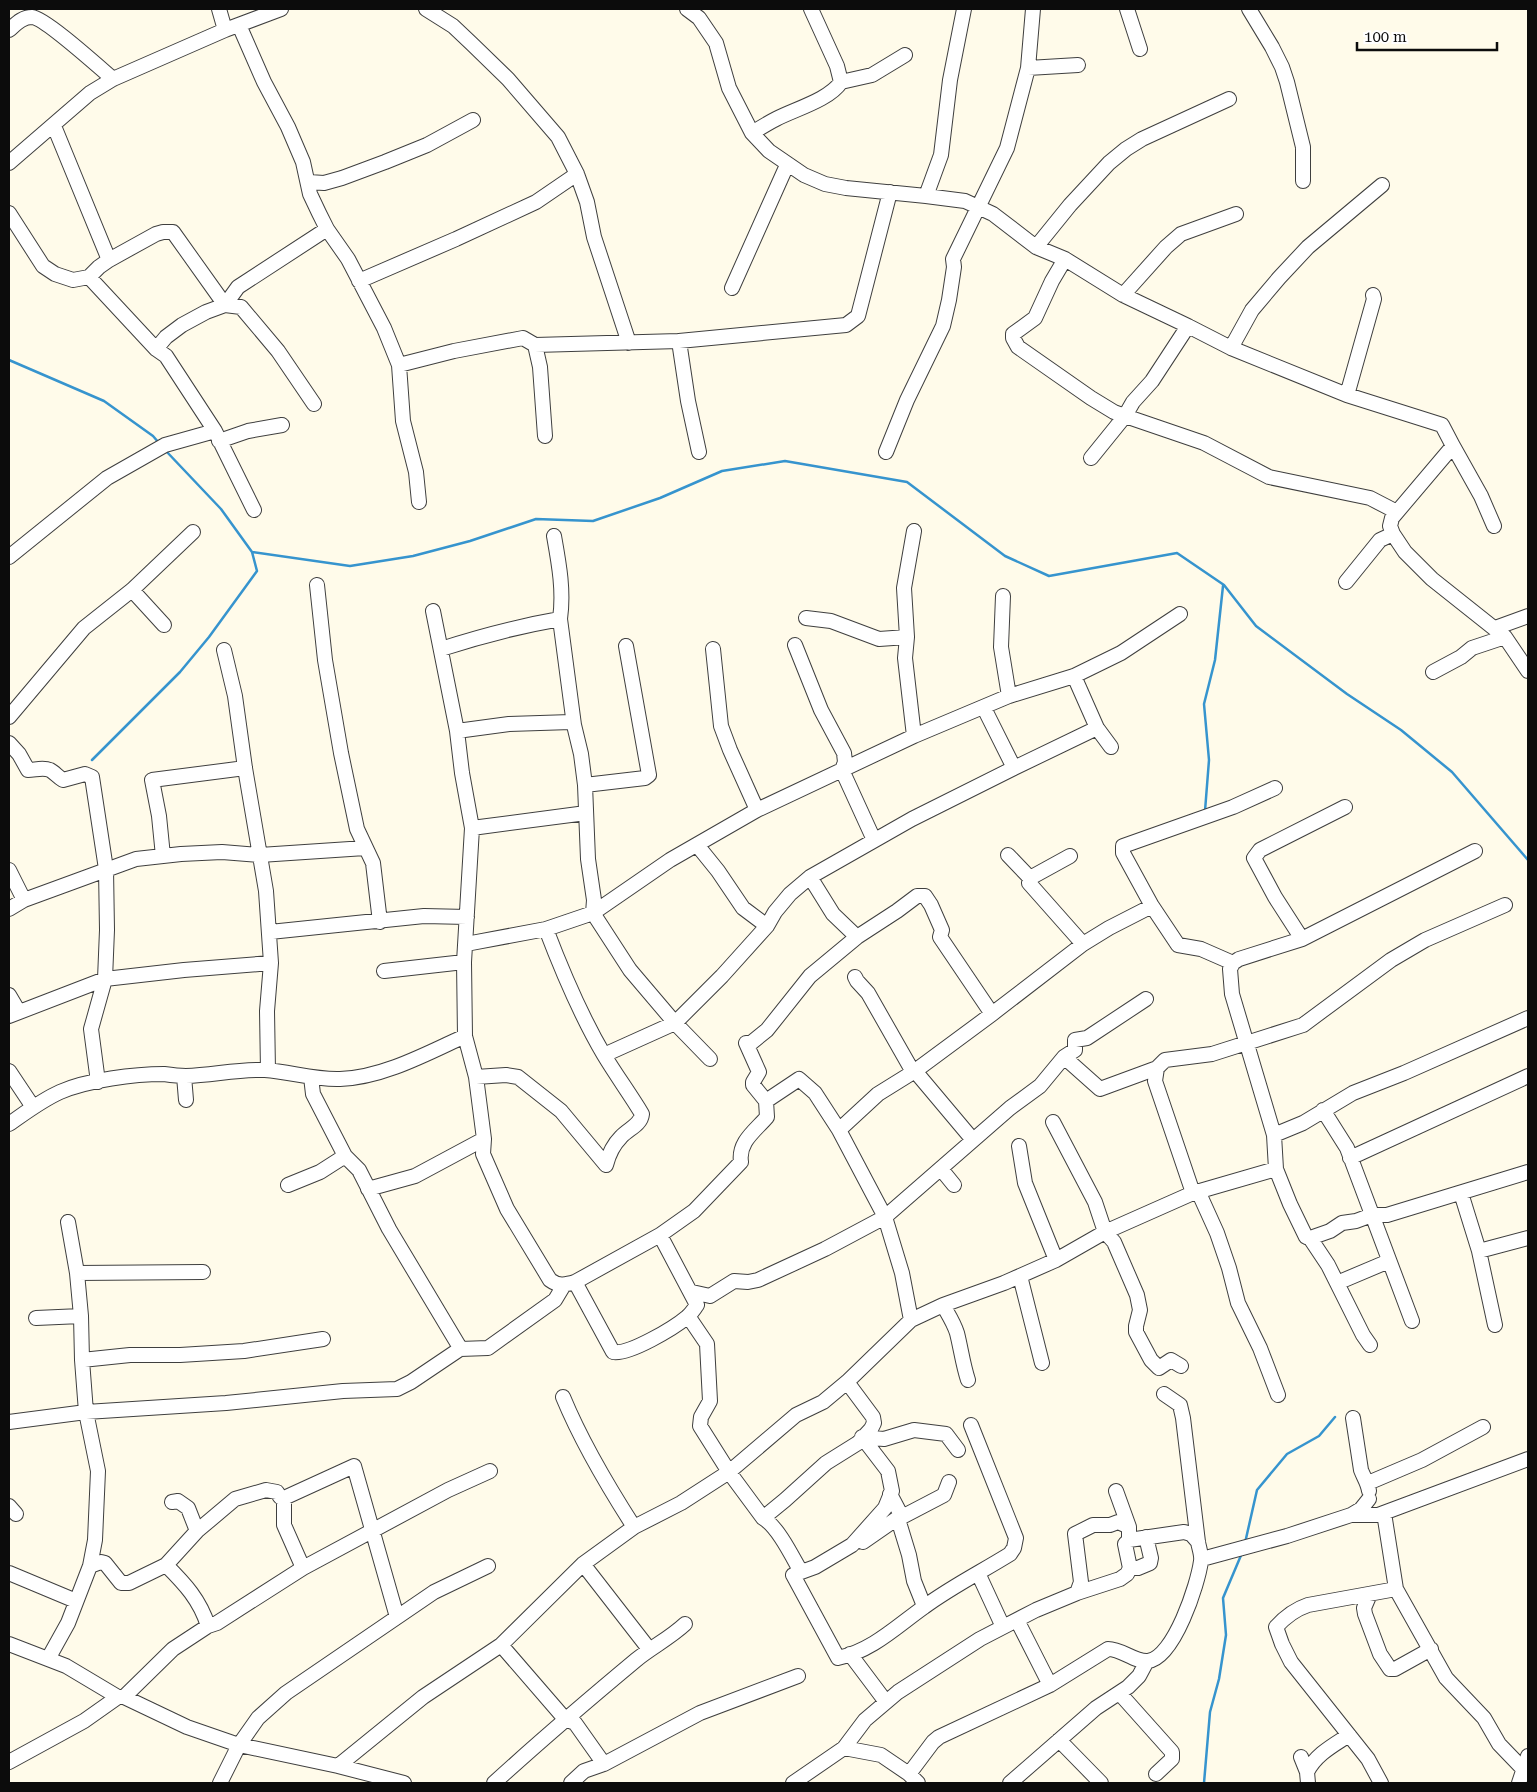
<svg xmlns="http://www.w3.org/2000/svg" width="1537" height="1792" font-family="'Roboto Serif',serif">
	<rect width="100%" height="100%" fill="#fffbea"/>
	<g fill="none" stroke-linecap="round" stroke-linejoin="round">
		<!-- stream -->
		<path stroke="#3694ce" stroke-width="2.5" d="M9,360L104,401L153,436L159,443
			M166,451L221,509L252,552L350,566L413,556L470,541L536,519L593,521L660,498L722,471L785,461L907,482L1005,556L1049,576L1177,553L1224,585L1256,626L1347,694L1401,730L1452,772L1528,860
			M92,760L180,672L209,637L257,571L252,552
			M1205,811L1209,760L1204,704L1215,660L1223,586
			M1245,1543L1257,1490L1287,1454L1319,1436L1335,1417
			M1204,1783L1210,1712L1219,1679L1226,1635L1223,1598L1242,1553"/>
		<!-- minor casing -->
		<g stroke="#3f3f3f" stroke-width="16">
			<path id="minor" d="M219,9L225,30
				M426,9L453,26L472,44L508,79L558,137L577,174L587,202L594,237L629,343
				M687,9L699,18L716,43L729,88L752,133L769,151L804,175L825,184L846,188L926,196L965,201L993,214L1036,247L1065,259L1123,295L1188,326L1231,348L1347,395L1442,425L1453,446L1392,518L1390,526L1393,534L1405,552L1432,579L1505,637L1528,671
				M1127,9L1140,49
				M1249,9L1272,47L1282,67L1287,82L1303,147V181
				M239,25L264,82L288,127L303,162L310,194L319,213L327,229L348,259L384,328L399,365L403,421L416,472L419,502
				M9,30C16,24 22,17 32,17C45,18 100,68 113,79
				M1028,68L1078,65
				M841,82L872,75L905,55
				M752,133C760,128 768,123 776,119C795,109 829,100 841,82L837,66L811,9
				M9,163L90,93L113,79L225,30L281,9
				M309,182L324,183L342,178L385,162L427,145L473,120
				M926,196L941,155L950,80L964,9
				M9,213L43,266L55,274L73,280L89,277L99,267L109,260L54,126
				M1036,247L1070,205L1109,163L1126,149L1142,139L1229,99
				M1065,259L1052,281L1035,318L1013,334V338L1018,347L1091,398L1114,412L1125,416L1091,458
				M109,260L156,234L163,232H173L225,305L241,307L278,351L314,404
				M89,277L156,349L166,356L215,431L254,510
				M359,281L456,239L536,202L577,174
				M732,288L787,165
				M1123,295L1166,247L1181,234L1236,214
				M1188,326L1152,381L1133,402L1125,416L1204,443L1269,477L1370,498L1397,512
				M679,341L688,401L699,452
				M535,345L540,367L545,436
				M1231,348L1252,310L1279,278L1308,247L1382,185
				M156,349L166,337L182,325L206,312L225,305L238,287L327,229
				M399,365L454,351L523,338L535,345L679,341L846,325L858,316L890,192
				M1347,395L1374,299L1373,295
				M219,441L248,431L282,425
				M1453,446L1481,496L1494,526
				M886,452L907,400L943,326L949,300L954,267L953,259L1007,148L1028,68L1033,9
				M554,536C559,564 564,591 560,619L574,725L581,754L585,785L588,859L594,900L593,913L630,970L675,1023L710,1059
				M9,557L107,478L165,445L215,431
				M1346,582L1380,540L1393,534
				M317,585L325,660L341,753L357,829L373,863L380,922
				M132,590L164,625
				M1003,596L1001,647L1009,696
				M433,611L457,731L462,773L472,828L464,962L465,1036L476,1077L484,1139L483,1154L507,1209L550,1280C558,1286 565,1285 575,1282L660,1235L694,1211L741,1162C738,1142 755,1131 767,1117L766,1101L753,1085V1082L759,1072L746,1043H751L767,1030L810,976L857,937L897,911L917,896H925L931,905L942,930L940,937L992,1014
				M806,618L831,621L879,639L907,637
				M1495,628L1528,616
				M795,645L821,710L844,753L845,762L842,770L874,840
				M441,649C481,636 520,626 560,619
				M713,649L721,726L730,750L757,810
				M224,650L235,696L245,768L266,891L271,963L267,1011L268,1070
				M1433,672L1461,657L1472,648L1505,637
				M1074,676L1097,728L1111,747
				M984,708L1014,768L1097,728
				M9,717L84,628L132,590L193,532
				M457,731L509,724L571,722L574,725
				M914,736L905,658L907,637L904,588L914,531
				M9,743L19,754L28,770C35,770 43,767 50,770C54,772 58,777 63,780L85,774L92,777L106,869L107,930L105,979L91,1029L98,1082
				M585,785L645,778L649,775L626,646
				M472,828L586,813
				M697,845L718,871L743,908L767,926
				M1475,851L1302,939L1239,959L1233,963L1230,969L1232,994L1274,1135L1276,1169L1290,1204L1306,1237L1310,1238L1330,1231L1342,1223L1356,1221L1372,1215H1387L1528,1172
				M1008,855L1030,878
				M163,856L159,816L152,780L245,768
				M1070,856L1030,878L1029,883L1083,944
				M9,870L24,900
				M810,877L833,914L857,937
				M1152,906L1178,945L1201,949L1233,963
				M9,909L24,900L136,859L181,854L222,852L260,855L365,848
				M546,929C562,971 581,1016 604,1055C616,1075 630,1094 642,1114C641,1125 628,1129 621,1137C613,1145 609,1153 606,1165
				M270,932L424,916L467,917
				M1302,939L1275,897L1254,858L1260,850L1345,807
				M466,944L546,929L593,913L670,860L757,810L914,736L1009,696L1074,676L1121,653L1180,614
				M384,971L464,962
				M855,977L857,981L868,993L913,1072
				M9,995L19,1012
				M9,1016L105,979L184,970L271,963
				M604,1055L675,1023L722,976L767,926L775,912L790,894L810,877L912,819L1014,768
				M1064,1057L1100,1089L1157,1068
				M9,1071L33,1107
				M915,1071L973,1140
				M184,1076L186,1100
				M476,1077L506,1075L518,1077L561,1111L606,1165
				M766,1101L799,1079L815,1093L839,1130L885,1217L902,1273L911,1320
				M1323,1110L1347,1148L1412,1321
				M1053,1122L1095,1202L1105,1232L1114,1242L1137,1295L1140,1310L1136,1326V1332L1151,1360L1159,1368L1171,1360L1181,1366
				M9,1124C25,1113 42,1100 60,1092C87,1080 135,1074 164,1074C171,1075 179,1076 186,1076C213,1075 239,1069 265,1070C291,1072 315,1080 340,1079C382,1078 428,1053 465,1036
				M839,1130L878,1094L915,1071L992,1014L1083,944L1109,928L1152,906L1123,853V846L1233,807L1275,788
				M1274,1135L1303,1123L1353,1093L1404,1073L1528,1018
				M1019,1146L1025,1183L1056,1260
				M1350,1158L1528,1076
				M941,1169L954,1185
				M288,1185L320,1172L345,1156
				M368,1189L415,1176L484,1139
				M1198,1191L1217,1233L1229,1268L1238,1303L1260,1348L1278,1395
				M1193,1193L1155,1081L1157,1068L1165,1060L1212,1054L1303,1025L1391,960L1425,940L1505,905
				M1461,1193L1479,1251L1495,1325
				M1310,1238L1328,1265L1363,1335L1370,1345
				M1479,1251L1528,1238
				M77,1273L203,1272
				M1020,1276L1042,1363
				M575,1282L613,1352C629,1355 674,1328 687,1317C691,1314 694,1309 697,1305L660,1235
				M1337,1283L1389,1261
				M692,1292L710,1296L734,1281L748,1282L758,1280L825,1249L885,1217L1010,1108L1040,1086L1064,1057L1075,1050V1040L1087,1038L1146,999
				M943,1305C948,1314 954,1323 957,1333C961,1349 963,1365 968,1380
				M688,1316L707,1344L710,1401L701,1417L700,1426L729,1472L763,1518C778,1527 792,1556 801,1572
				M36,1318L81,1316
				M460,1349L488,1348L555,1300L564,1285
				M82,1360L130,1355H180L244,1351L323,1339
				M563,1397C582,1443 607,1485 634,1527
				M1353,1418L1361,1470C1364,1478 1368,1483 1369,1491
				M9,1422L86,1412L226,1403L343,1391L397,1389L411,1382L460,1349L459,1346L389,1229L359,1170L345,1156L313,1094L311,1077
				M862,1437L888,1471L892,1491L885,1508L852,1545L815,1567L793,1575L838,1658C872,1651 897,1626 924,1607C951,1587 981,1572 1010,1554L1014,1548L1016,1538L971,1425
				M862,1437L884,1439L914,1430L946,1434L958,1450
				M1368,1483L1422,1460L1483,1427
				M284,1498V1525L303,1568
				M172,1502L178,1501L188,1508L197,1531
				M9,1506L16,1514
				M1384,1513L1396,1589L1446,1678L1484,1718L1499,1744L1524,1770
				M1351,1515H1378L1528,1459
				M763,1518L785,1500L826,1463L858,1443L871,1429L874,1423L873,1417L847,1382
				M1129,1540L1184,1532L1191,1534L1198,1542
				M863,1542L899,1517L900,1513L890,1494
				M1202,1559L1287,1536L1351,1515L1361,1509L1369,1499
				M583,1564L649,1649
				M166,1565C185,1584 200,1600 208,1626
				M90,1566L101,1562L105,1563L121,1583H129L166,1565L197,1531L235,1499L266,1490L277,1492L280,1497L284,1498L354,1466L397,1617
				M1130,1568H1138L1150,1563L1151,1558L1146,1537
				M9,1573L76,1601
				M978,1573L1003,1627
				M1077,1593L1081,1582L1075,1534L1093,1525H1110L1118,1522L1129,1527
				M1370,1594L1364,1608L1365,1614L1380,1654L1390,1669H1395L1431,1649
				M924,1606L914,1581L909,1555L898,1519L944,1495L949,1482
				M1017,1620L1050,1685
				M9,1644L66,1666L118,1697H124L187,1727L239,1745L338,1766L404,1783
				M501,1645L565,1719L575,1723L604,1764
				M850,1654L886,1702
				M48,1659L68,1623L90,1566L95,1540L98,1471L86,1412L82,1360L81,1316L77,1273L68,1222
				M1119,1695L1122,1696L1172,1752V1759L1156,1774
				M124,1697L173,1649L208,1626L217,1623L303,1568L448,1490L490,1471
				M1059,1740L1101,1783
				M844,1748L865,1720L898,1692L980,1639L1036,1610L1077,1593L1120,1579L1127,1574L1130,1568L1125,1544L1129,1540V1527L1116,1491
				M1301,1757L1307,1772L1308,1783
				M9,1762L84,1721L118,1697
				M338,1766L423,1697L501,1645L583,1564L634,1527L681,1503L729,1472L796,1415L823,1402L847,1382L911,1320L943,1305L1004,1283L1056,1260L1105,1232L1193,1193L1276,1169
				M1307,1772C1316,1754 1334,1745 1349,1735
				M909,1774L933,1742L939,1737L1050,1685L1108,1649C1122,1649 1134,1662 1148,1661C1174,1658 1198,1584 1201,1561C1202,1555 1199,1548 1198,1542L1183,1418L1180,1405L1164,1394
				M220,1783L239,1745L258,1718L286,1693L434,1592L488,1566
				M494,1783C540,1741 588,1700 636,1660C652,1647 670,1638 685,1624
				M571,1783L584,1771L604,1764L700,1713L798,1676
				M793,1783L844,1748L881,1755L909,1774L918,1783
				M1010,1783L1096,1708L1128,1687L1139,1676L1147,1661
				M1381,1783L1368,1759L1291,1662L1282,1644L1276,1627C1285,1617 1296,1609 1308,1605L1396,1589
				M1519,1783L1528,1756"/>
		</g>
		<!-- minor -->
		<use href="#minor" stroke="#fff" stroke-width="14"/>
	</g>
	<!-- border -->
	<rect width="1537" height="1792" fill="none" stroke="#0c0c0c" stroke-width="20"/>
	<!-- scale -->
	<path d="M1357 42v8h140v-8" fill="none" stroke="#0c0c0c" stroke-width="2.5"/>
	<text x="1364" y="42" font-size="15" fill="#0c0c0c" stroke="#ffffff" stroke-width="4" paint-order="stroke">100 m</text>
</svg>
